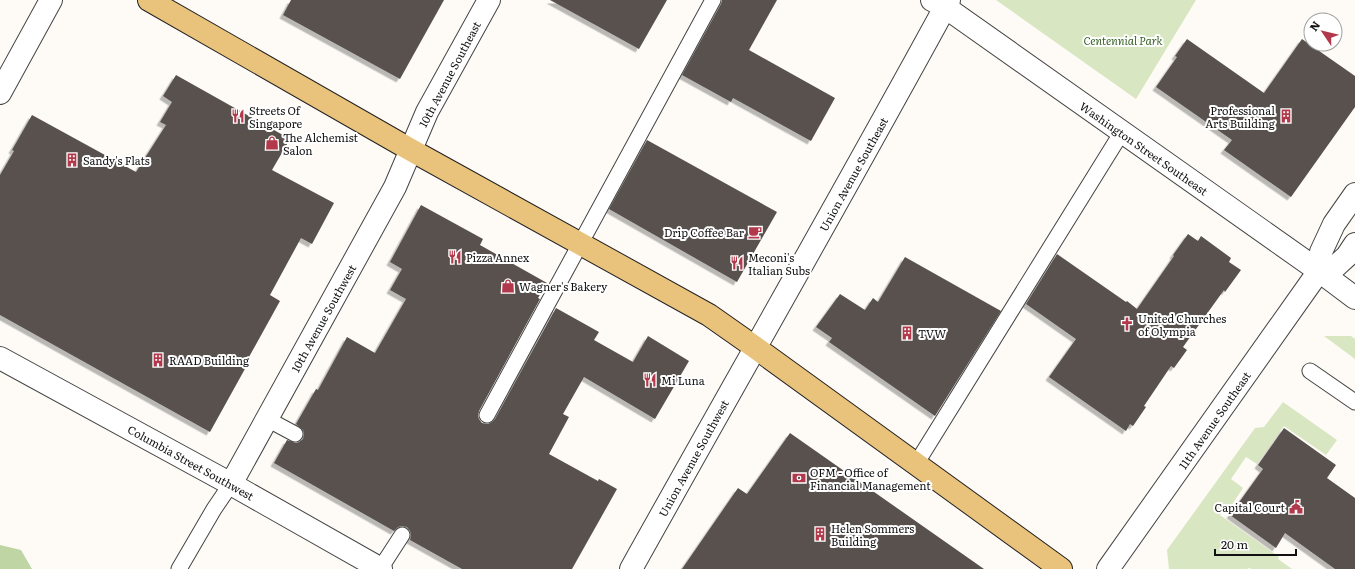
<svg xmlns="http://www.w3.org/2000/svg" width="1355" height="569" font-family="Literata,serif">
	<defs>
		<filter id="shadow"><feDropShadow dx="-3.5" dy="3.5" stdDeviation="0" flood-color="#0004"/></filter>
	</defs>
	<rect width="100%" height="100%" fill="#fefbf6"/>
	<!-- green -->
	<path fill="#d8e6c2" d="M996,0H1196L1136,99Z
		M1324,336H1351L1355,339V359Z
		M1283,402L1337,440L1326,455L1284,426L1257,464L1246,457L1231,479L1243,488L1229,509L1225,507L1220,515L1279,557L1278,559L1292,569H1251L1249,568L1247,569H1169L1167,550L1255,428L1264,427Z"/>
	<!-- forest -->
	<path fill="#bfd5a3" d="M0,545L21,550L32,569H0Z"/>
	<!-- building -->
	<path fill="#58514e" filter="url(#shadow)" d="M291,0H444L400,79L283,15Z
		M550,0H667L639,49Z
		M722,0H777L749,50L835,98L811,141L733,98L731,102L682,75L721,4Z
		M1187,39L1264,93L1302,39L1355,76V107L1291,197L1224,150L1232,140L1156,87L1177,57L1175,56Z
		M176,75L290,139L272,170L334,203L312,244L301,238L270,295L280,301L244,366L246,367L210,432L0,315V175L14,151L12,150L32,115L136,172L166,125L160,122L172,102L163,96Z
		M647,140L777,212L737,282L609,209Z
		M421,205L483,239L480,245L547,283L538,298L540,299L479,411L478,416L479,419L482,423L488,424L492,422L495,419L556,308L599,332L594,340L633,362L648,336L689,361L655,419L584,377L563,414L569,417L549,454L598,481L599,479L617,489L572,569H462L410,540L411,535L410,531L407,527L402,526L398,527L394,531L274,463L287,440L296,443L299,442L303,439L304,434L303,430L296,424L316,389L318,390L347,337L375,353L406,299L390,290L402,269L390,262Z
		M1188,234L1198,241L1201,236L1231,258L1229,262L1241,270L1225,292L1224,290L1183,347L1187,350L1174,368L1171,366L1144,406L1146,407L1133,426L1130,424L1126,431L1049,377L1076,339L1026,304L1057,254L1126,302L1127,301L1137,309L1174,256L1173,255Z
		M905,257L1001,311L935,416L829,342L832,338L816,327L840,294L865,310L873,298L878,302Z
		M1284,428L1336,465L1327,478L1355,498V569H1335L1285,533L1276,548L1230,515L1263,469L1258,465Z
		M790,433L984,569H682L738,488L747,494Z"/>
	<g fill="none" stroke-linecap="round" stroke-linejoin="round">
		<!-- service casing -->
		<g stroke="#444" stroke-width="17">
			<path id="service" d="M1310,371L1355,402
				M487,415L713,0
				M267,419L295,434
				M916,464L1122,132
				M179,569L214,509L231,484
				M380,569L402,535"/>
		</g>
		<!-- minor casing -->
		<g stroke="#444" stroke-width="24">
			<path id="minor" d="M932,0L945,7L1319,271L1355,298
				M0,93L51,0
				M231,484L395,187L427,112L489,0"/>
		</g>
		<!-- tertiary casing -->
		<g stroke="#444" stroke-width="24">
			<path id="tertiary" d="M1319,271L1335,267L1347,256L1355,244
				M0,358L231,484L381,569
				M631,569C737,379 845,191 949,0
				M1108,569L1319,271L1321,252L1334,224L1355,194"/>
		</g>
		<!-- primary casing -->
		<g stroke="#222" stroke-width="24">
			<path id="primary" d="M149,0L411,150L709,315L756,348L1061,569"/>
		</g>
		<!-- service -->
		<use href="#service" stroke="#fff" stroke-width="15"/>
		<!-- minor -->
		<use href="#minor" stroke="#fff" stroke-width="22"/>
		<!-- tertiary -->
		<use href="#tertiary" stroke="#fff" stroke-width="22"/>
		<!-- primary -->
		<use href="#primary" stroke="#e9c27b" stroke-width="22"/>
	</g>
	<!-- icons -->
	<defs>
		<g id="restaurant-bare" transform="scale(1.08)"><path d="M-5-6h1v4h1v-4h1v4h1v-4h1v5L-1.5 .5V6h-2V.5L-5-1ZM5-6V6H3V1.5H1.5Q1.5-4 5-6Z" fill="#b2384b" stroke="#fff" stroke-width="2.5" paint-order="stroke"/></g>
		<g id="building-bare" transform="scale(1.08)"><path d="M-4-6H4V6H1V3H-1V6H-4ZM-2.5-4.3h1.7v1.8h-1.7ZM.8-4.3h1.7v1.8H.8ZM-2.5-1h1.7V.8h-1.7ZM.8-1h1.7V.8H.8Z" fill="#b2384b" stroke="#fff" stroke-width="2.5" paint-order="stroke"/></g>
		<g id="shop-bare" transform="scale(1.08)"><path d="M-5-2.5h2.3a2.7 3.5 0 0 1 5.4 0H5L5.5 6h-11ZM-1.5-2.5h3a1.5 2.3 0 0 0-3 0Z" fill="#b2384b" stroke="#fff" stroke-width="2.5" paint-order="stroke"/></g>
		<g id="cafe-bare" transform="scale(1.08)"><path d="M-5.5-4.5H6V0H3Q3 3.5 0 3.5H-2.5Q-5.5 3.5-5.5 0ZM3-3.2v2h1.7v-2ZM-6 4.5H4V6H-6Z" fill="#b2384b" stroke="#fff" stroke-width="2.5" paint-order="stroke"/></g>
		<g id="church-bare" transform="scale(1.08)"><path d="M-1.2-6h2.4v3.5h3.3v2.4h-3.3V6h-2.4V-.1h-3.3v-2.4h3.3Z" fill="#b2384b" stroke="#fff" stroke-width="2.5" paint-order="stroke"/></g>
		<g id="bank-bare" transform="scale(1.08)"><path d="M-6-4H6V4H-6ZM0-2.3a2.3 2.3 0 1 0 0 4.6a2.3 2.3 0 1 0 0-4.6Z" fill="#b2384b" stroke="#fff" stroke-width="2.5" paint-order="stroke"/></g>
		<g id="civic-bare" transform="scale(1.08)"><path d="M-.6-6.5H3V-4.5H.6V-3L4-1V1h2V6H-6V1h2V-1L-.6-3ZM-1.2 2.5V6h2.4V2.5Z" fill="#b2384b" stroke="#fff" stroke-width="2.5" paint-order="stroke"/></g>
	</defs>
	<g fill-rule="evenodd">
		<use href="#restaurant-bare" x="238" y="116"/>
		<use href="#building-bare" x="1286" y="116"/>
		<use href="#shop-bare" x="272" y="143"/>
		<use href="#building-bare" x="72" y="160"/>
		<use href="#cafe-bare" x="755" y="232"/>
		<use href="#restaurant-bare" x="455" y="257"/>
		<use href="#restaurant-bare" x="737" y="263"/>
		<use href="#shop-bare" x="508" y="286"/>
		<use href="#church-bare" x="1127" y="324"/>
		<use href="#building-bare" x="907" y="333"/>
		<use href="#building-bare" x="158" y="360"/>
		<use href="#restaurant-bare" x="650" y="380"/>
		<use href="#bank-bare" x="799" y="478"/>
		<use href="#civic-bare" x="1296" y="507"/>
		<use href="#building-bare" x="820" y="534"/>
	</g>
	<g text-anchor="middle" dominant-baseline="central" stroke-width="4" stroke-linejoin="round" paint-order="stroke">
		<!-- park labels -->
		<g font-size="11" font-style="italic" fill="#3a6228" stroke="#fff">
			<text x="1123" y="40">Centennial Park</text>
		</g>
		<!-- street labels -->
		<g font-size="11" fill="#111" stroke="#fff">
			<text transform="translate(449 74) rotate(-62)">10th Avenue Southeast</text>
			<text transform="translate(1144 148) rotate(35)">Washington Street Southeast</text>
			<text transform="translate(853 174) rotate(-61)">Union Avenue Southeast</text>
			<text transform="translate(323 318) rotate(-61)">10th Avenue Southwest</text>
			<text transform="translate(1214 420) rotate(-55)">11th Avenue Southeast</text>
			<text transform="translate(693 458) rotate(-61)">Union Avenue Southwest</text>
			<text transform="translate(191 462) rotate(29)">Columbia Street Southwest</text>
		</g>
		<!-- poi labels -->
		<g font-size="11" fill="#111" stroke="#fff" text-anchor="start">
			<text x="249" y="110">Streets Of<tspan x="249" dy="13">Singapore</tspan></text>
			<text x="1275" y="110" text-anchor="end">Professional<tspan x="1275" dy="13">Arts Building</tspan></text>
			<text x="283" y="137">The Alchemist<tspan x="283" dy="13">Salon</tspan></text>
			<text x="83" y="160">Sandy's Flats</text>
			<text x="744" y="232" text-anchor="end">Drip Coffee Bar</text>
			<text x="466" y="257">Pizza Annex</text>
			<text x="748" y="257">Meconi's<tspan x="748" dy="13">Italian Subs</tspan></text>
			<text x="519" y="286">Wagner's Bakery</text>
			<text x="1138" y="318">United Churches<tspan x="1138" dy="13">of Olympia</tspan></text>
			<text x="918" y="333">TVW</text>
			<text x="169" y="360">RAAD Building</text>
			<text x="661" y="380">Mi Luna</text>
			<text x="810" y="472">OFM - Office of<tspan x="810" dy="13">Financial Management</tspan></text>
			<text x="1285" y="507" text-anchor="end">Capital Court</text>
			<text x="831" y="528">Helen Sommers<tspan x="831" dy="13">Building</tspan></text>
		</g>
	</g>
	<!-- north arrow -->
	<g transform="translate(1323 32) rotate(305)"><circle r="19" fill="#ffffff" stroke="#a0a0a0"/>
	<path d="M0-3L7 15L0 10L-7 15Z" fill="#b2384b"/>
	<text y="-6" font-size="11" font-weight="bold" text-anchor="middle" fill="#111111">N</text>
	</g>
	<!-- scale -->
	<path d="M1215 549v6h81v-6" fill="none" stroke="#111111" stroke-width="2"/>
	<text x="1221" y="549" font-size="12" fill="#111111" stroke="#ffffff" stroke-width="3" paint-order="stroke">20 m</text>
</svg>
